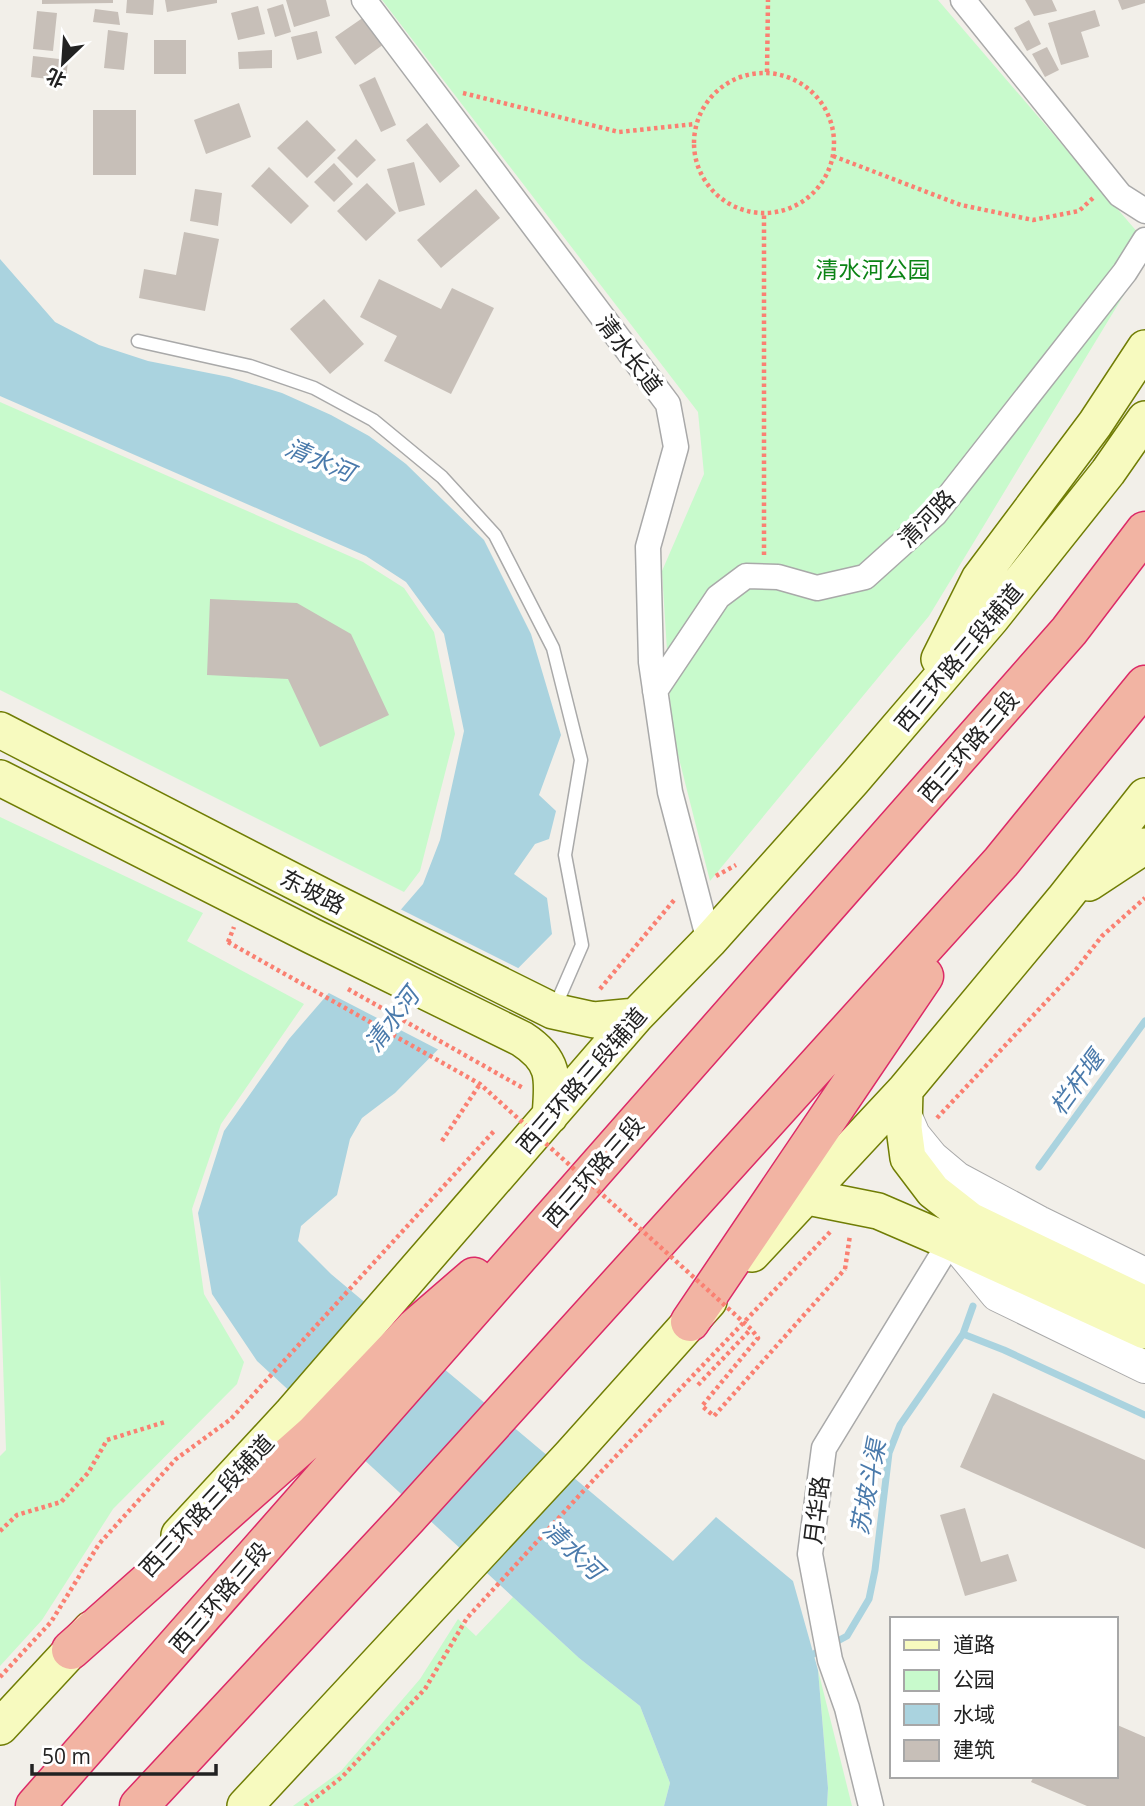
<svg xmlns="http://www.w3.org/2000/svg" width="1145" height="1806" font-family="'Open Sans','Noto Sans SC',sans-serif">
	<rect width="100%" height="100%" fill="#f2efe9"/>
	<!-- park -->
	<path fill="#c8facc" d="M382,0H938L1145,241V260L929,616L710,881L672,731L662,571L704,474L698,412Z
		M0,402L363,562L404,588L434,632L455,734L420,871L404,892L0,690Z
		M0,817L203,913L187,941L304,1004L221,1124L192,1209L204,1294L244,1362L237,1384L113,1509L42,1620L0,1666V1456L6,1450L0,1275Z
		M513,1597L579,1658L640,1706L670,1783L664,1806H293L341,1771L420,1679L458,1619L476,1636Z
		M818,1670L852,1806H827L828,1788Z"/>
	<!-- water -->
	<path fill="#aad3df" d="M0,259L55,322L99,345L148,361L229,377L282,393L331,415L369,436L406,464L484,540L531,634L561,735L539,795L556,811L549,839L535,844L514,874L547,898L552,934L395,1093L362,1118L350,1139L337,1195L301,1226L298,1241L331,1274L673,1561L716,1517L793,1581L818,1670L828,1788L827,1806H664L670,1783L640,1706L579,1658L257,1361L212,1294L198,1213L224,1131L289,1039L423,884L440,840L464,731L444,634L406,582L366,556L0,396Z"/>
	<!-- pier -->
	<path fill="#f2efe9" d="M398,908L522,970L441,1051L325,991Z"/>
	<g fill="none" stroke-linecap="round" stroke-linejoin="round">
		<!-- stream -->
		<path stroke="#aad3df" stroke-width="7" d="M1039,1167L1145,1021
			M963,1334L973,1306
			M806,1658L847,1636L869,1599L875,1570L889,1453L900,1425L963,1334L1004,1350L1145,1415"/>
	</g>
	<!-- building -->
	<path fill="#c7bfb8" d="M42,0H113V3L42,4Z
		M127,0H154L153,15L126,13Z
		M165,0H217V3L167,12Z
		M286,0H326L330,16L294,27Z
		M1025,0H1052L1057,11L1034,16Z
		M1118,0H1145V3L1122,10Z
		M283,4L291,32L275,37L267,9Z
		M258,6L265,34L238,40L231,13Z
		M95,9L118,12L120,25L93,22Z
		M1095,10L1100,26L1081,32L1089,57L1061,65L1048,23Z
		M37,11L57,13L53,51L33,49Z
		M364,17L384,44L355,65L335,37Z
		M1029,20L1041,44L1027,51L1014,28Z
		M108,30L128,33L124,70L104,68Z
		M317,31L322,53L297,60L291,37Z
		M154,40H186V74H154Z
		M1047,47L1059,70L1045,77L1032,54Z
		M272,50V68L239,69L238,52Z
		M33,56L68,60L66,81L31,77Z
		M375,77L396,125L381,132L359,85Z
		M239,103L251,137L206,154L194,120Z
		M93,110H136V175H93Z
		M307,120L336,150L307,178L277,148Z
		M427,123L460,166L440,183L406,140Z
		M356,139L376,160L357,178L337,158Z
		M414,162L425,205L399,212L387,169Z
		M334,163L353,184L334,202L314,182Z
		M269,167L309,206L291,224L251,186Z
		M367,183L396,213L366,241L337,211Z
		M195,189L222,193L218,226L190,221Z
		M476,189L500,218L441,268L417,240Z
		M184,232L219,239L205,311L139,298L144,269L176,275Z
		M379,279L441,309L452,288L494,308L451,394L384,361L397,336L360,317Z
		M324,299L364,344L330,374L290,329Z
		M210,599L297,603L351,634L389,715L320,747L288,679L207,675Z
		M993,1393L1145,1460V1549L960,1467Z
		M965,1508L981,1562L1008,1554L1017,1581L965,1596L940,1515Z
		M1115,1724L1145,1737V1806H1087L1031,1782L1034,1776H1115Z"/>
	<g fill="none" stroke-linecap="round" stroke-linejoin="round">
		<!-- service casing -->
		<g stroke="#a9a9a9" stroke-width="15">
			<path id="service" d="M138,341L250,366L314,388L373,420L442,477L495,535L553,648L581,760L565,855L582,945L555,1007"/>
		</g>
		<!-- minor casing -->
		<g stroke="#a9a9a9" stroke-width="27">
			<path id="minor" d="M364,0L668,404L676,447L648,547L651,662L670,792L709,941
				M963,0L1120,195L1145,211
				M655,691L718,597L746,576L778,577L817,588L865,577L935,514L1125,272L1145,240
				M871,1806L847,1708L830,1660L810,1554L824,1448L950,1242"/>
		</g>
		<!-- tertiary casing -->
		<g stroke="#a9a9a9" stroke-width="34">
			<path id="tertiary" d="M904,1112L914,1135L932,1157L957,1178L1039,1222L1145,1274
				M955,1244L997,1295L1145,1367"/>
		</g>
		<!-- secondary casing -->
		<g stroke="#707d05" stroke-width="38">
			<path id="secondary" d="M939,659L979,579L1095,424L1145,348
				M0,730L332,901L553,1011L594,1020L636,1016
				M0,778L312,936L522,1039C556,1061 553,1079 550,1116
				M1089,883L1145,846
				M905,1090L904,1128L908,1158L933,1191L970,1220L1145,1304
				M803,1196L878,1211L950,1242L1145,1331
				M752,1254L905,1090L1063,900L1145,796
				M179,1535L291,1414L636,1016L709,941L853,780L991,619L1108,472L1145,419
				M0,1727L91,1629
				M245,1806L571,1455L709,1301"/>
		</g>
		<!-- trunk casing -->
		<g stroke="#dc2a67" stroke-width="41">
			<path id="trunk" d="M690,1322L924,976
				M71,1650L313,1435L415,1328L474,1277
				M35,1806L1069,631L1145,531
				M139,1806L408,1517L1001,862L1145,685"/>
		</g>
		<!-- path -->
		<path stroke="#fa8072" stroke-width="4.5" stroke-dasharray="3.5 3.5" stroke-linecap="butt" d="M767,72L768,0
			M694 143a70 70 0 1 1 140 0a70 70 0 1 1-140 0Z
			M463,93L619,132L695,124
			M833,156L961,205L1033,220L1079,211L1094,197
			M764,555V213
			M716,876L736,865
			M228,942L234,927
			M348,989L523,1088
			M600,989L675,899
			M937,1118L1074,972L1102,936L1145,898
			M442,1141L480,1084
			M845,1269L850,1235
			M698,1385L751,1329
			M0,1531L17,1515L61,1502L88,1473L107,1440L165,1422
			M0,1677L51,1622L99,1544L176,1459L231,1419L495,1130
			M305,1806L342,1777L425,1689L467,1618L598,1475L830,1232"/>
		<!-- service -->
		<use href="#service" stroke="#fff" stroke-width="12"/>
		<!-- minor -->
		<use href="#minor" stroke="#fff" stroke-width="24"/>
		<!-- tertiary -->
		<use href="#tertiary" stroke="#fff" stroke-width="32"/>
		<!-- secondary -->
		<use href="#secondary" stroke="#f7fabf" stroke-width="35"/>
		<!-- trunk -->
		<use href="#trunk" stroke="#f2b4a3" stroke-width="38"/>
		<!-- path-bridge -->
		<path stroke="#fa8072" stroke-width="4.5" stroke-dasharray="3.5 3.5" stroke-linecap="butt" d="M228,942L480,1084L751,1329L758,1338L702,1406L714,1416L845,1269"/>
	</g>
	<g text-anchor="middle" dominant-baseline="central" stroke-width="7" stroke-linejoin="round" paint-order="stroke">
		<!-- park labels -->
		<g font-size="23" fill="#0c8416" stroke="#fff">
			<text x="873" y="269">清水河公园</text>
		</g>
		<!-- street labels -->
		<g font-size="23" fill="#222" stroke="#fff">
			<text transform="translate(630 354) rotate(53)">清水长道</text>
			<text transform="translate(926 518) rotate(-46)">清河路</text>
			<text transform="translate(958 657) rotate(-50)">西三环路三段辅道</text>
			<text transform="translate(968 746) rotate(-49)">西三环路三段</text>
			<text transform="translate(313 891) rotate(27)">东坡路</text>
			<text transform="translate(581 1080) rotate(-49)">西三环路三段辅道</text>
			<text transform="translate(593 1171) rotate(-49)">西三环路三段</text>
			<text transform="translate(206 1505) rotate(-47)">西三环路三段辅道</text>
			<text transform="translate(816 1510) rotate(-83)">月华路</text>
			<text transform="translate(219 1597) rotate(-49)">西三环路三段</text>
		</g>
		<!-- water labels -->
		<g font-size="24" font-style="italic" fill="#4a7aab" stroke="#fff">
			<text transform="translate(320 459) rotate(23)">清水河</text>
			<text transform="translate(391 1019) rotate(-53)">清水河</text>
			<text transform="translate(1076 1082) rotate(-54)">栏杆堰</text>
			<text transform="translate(867 1487) rotate(-79)">苏坡斗渠</text>
			<text transform="translate(574 1549) rotate(44)">清水河</text>
		</g>
	</g>
	<!-- legend -->
	<rect x="890" y="1617" width="228" height="161" fill="#ffffff" stroke="#a7a7a7" stroke-width="2"/>
	<rect x="904" y="1640" width="35" height="10" fill="#f7fabf" stroke="#a7a7a7" stroke-width="2"/>
	<text x="953" y="1652" font-size="21" fill="#222222">道路</text>
	<rect x="904" y="1670" width="35" height="21" fill="#c8facc" stroke="#a7a7a7" stroke-width="2"/>
	<text x="953" y="1687" font-size="21" fill="#222222">公园</text>
	<rect x="904" y="1704" width="35" height="21" fill="#aad3df" stroke="#a7a7a7" stroke-width="2"/>
	<text x="953" y="1722" font-size="21" fill="#222222">水域</text>
	<rect x="904" y="1740" width="35" height="21" fill="#c7bfb8" stroke="#a7a7a7" stroke-width="2"/>
	<text x="953" y="1757" font-size="21" fill="#222222">建筑</text>
	<!-- north arrow -->
	<g transform="translate(63 63) rotate(205)" stroke="#ffffff" stroke-width="5" paint-order="stroke">
	<path d="M0-5L12 26L0 18L-12 26Z" fill="#222222"/>
	<text y="-10" font-size="19" font-weight="bold" text-anchor="middle" fill="#222222">北</text>
	</g>
	<!-- scale -->
	<path d="M32 1764v10h184v-10" fill="none" stroke="#222222" stroke-width="3.5"/>
	<text x="42" y="1764" font-size="21" fill="#222222" stroke="#ffffff" stroke-width="5" paint-order="stroke">50 m</text>
</svg>
